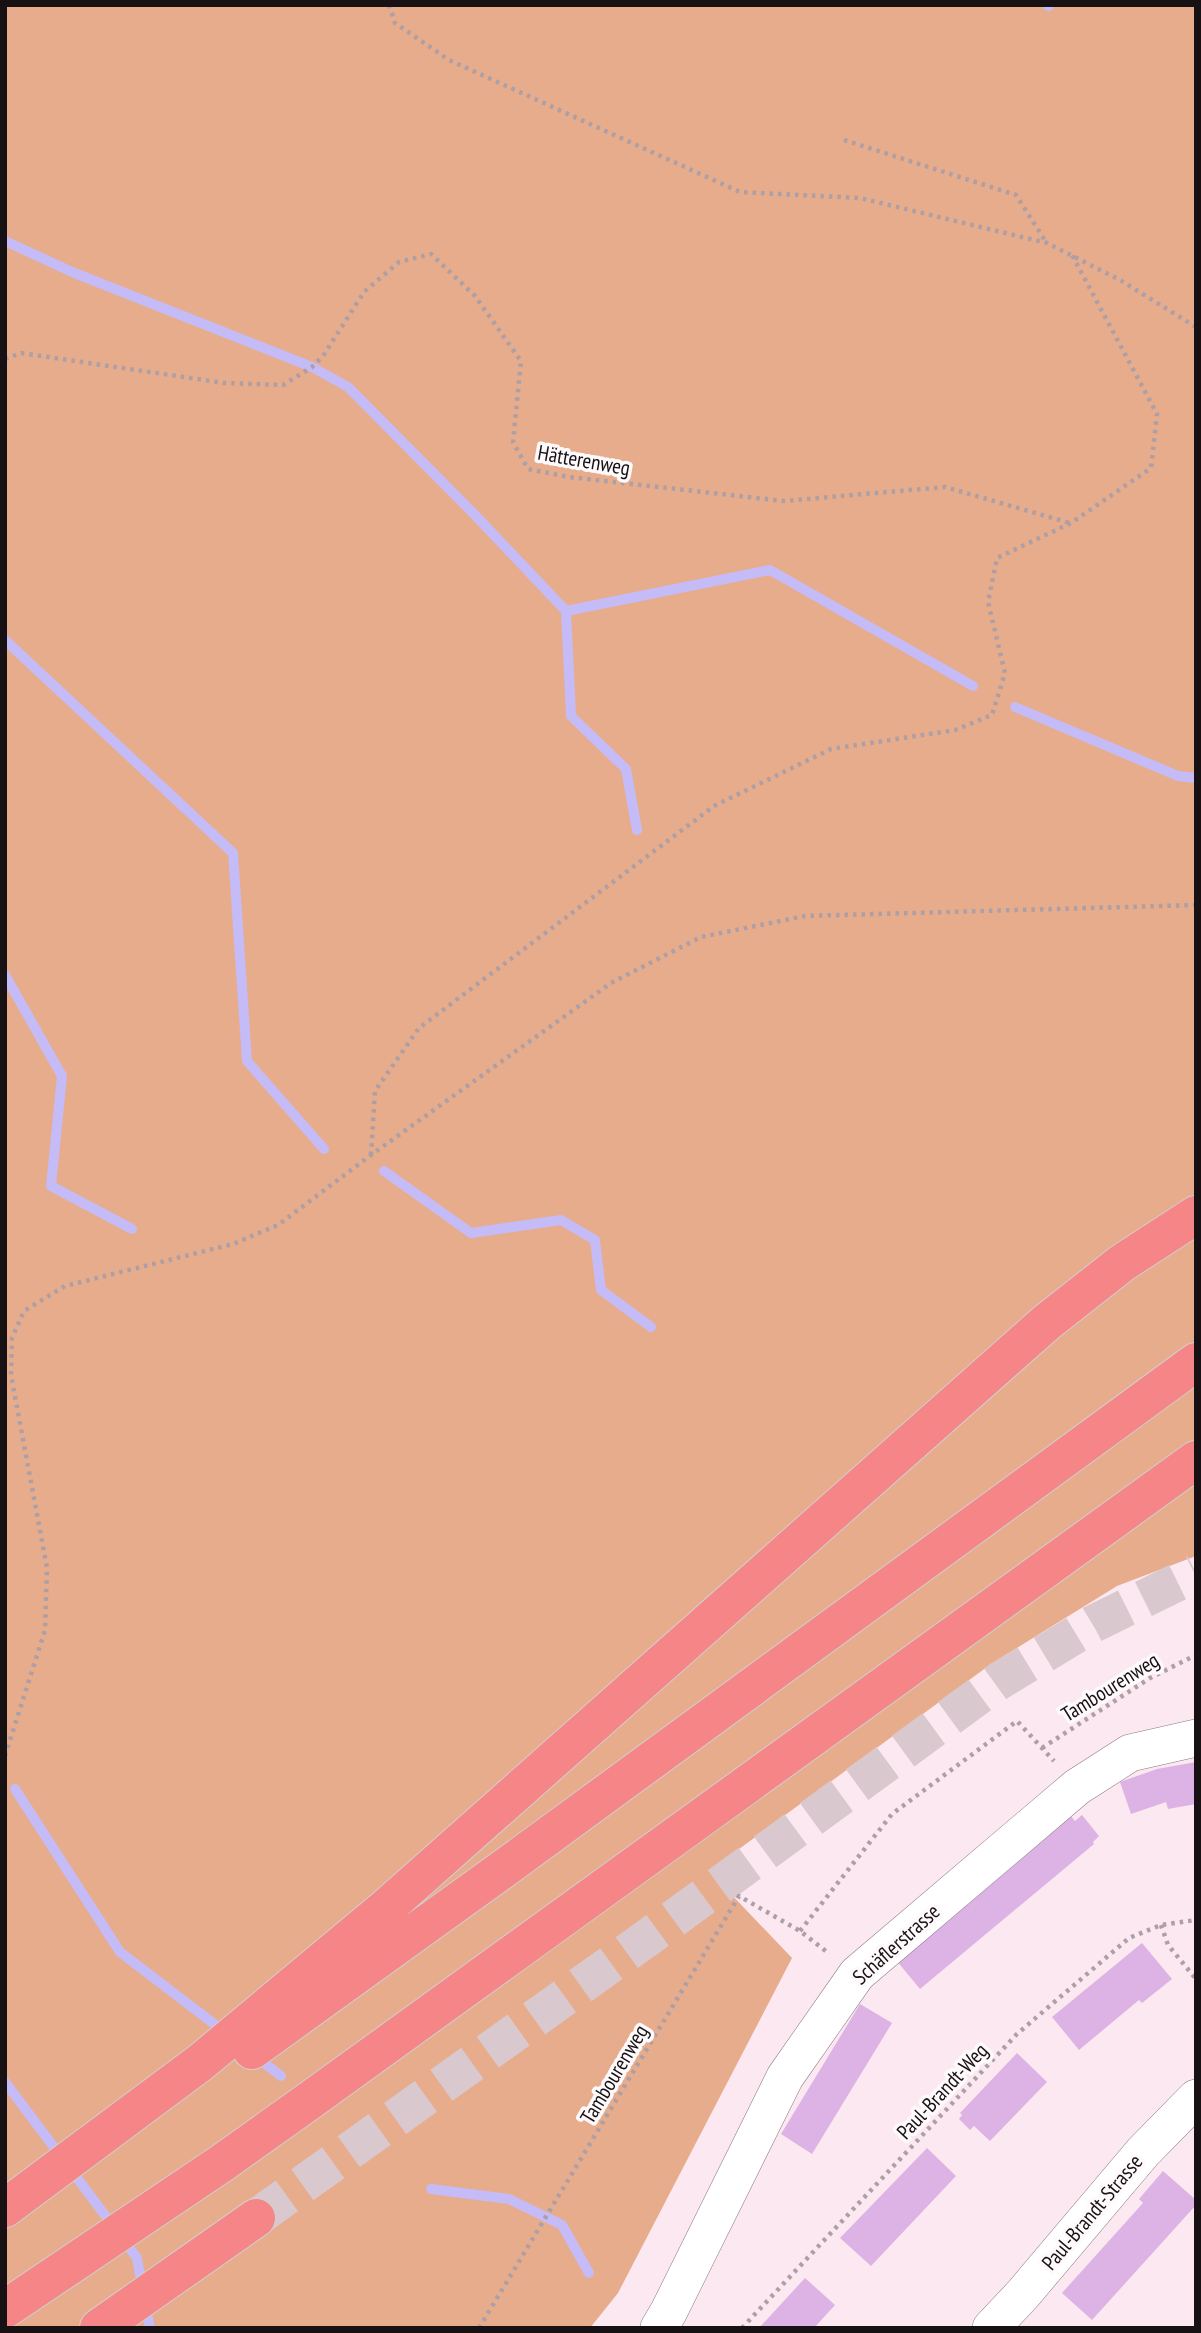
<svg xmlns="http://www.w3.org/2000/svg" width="1201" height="2333" font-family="'PT Sans Narrow',sans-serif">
	<rect width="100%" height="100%" fill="#fce8f0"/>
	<!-- forest -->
	<path fill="#e7ac8c" d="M5,5H1196V1556L1117,1586L991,1664L709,1871L792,1958L618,2293L590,2328H5Z"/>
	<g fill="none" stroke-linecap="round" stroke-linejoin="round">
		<!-- stream -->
		<path stroke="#c5bbf6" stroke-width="10" d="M1047,5L1049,6
			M5,241L72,272L312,367L348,387L475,515L566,611L770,570L973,686
			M566,611L571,716L626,769L637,830
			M5,640L233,853L247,1061L324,1149
			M1015,707L1178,776L1196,778
			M5,975L62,1076L51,1186L132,1229
			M384,1171L471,1233L561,1220L595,1240L601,1290L651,1327
			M15,1789L120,1952L226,2033
			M255,2056L281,2076
			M5,2082L137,2258L142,2287
			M431,2189L509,2199L562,2225L589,2273
			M145,2303L150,2328"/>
	</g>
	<!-- building -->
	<path fill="#ddb2e4" d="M1196,1762V1804L1168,1809L1166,1802L1131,1814L1120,1782L1157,1769Z
		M1070,1815L1075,1821L1082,1815L1099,1836L1093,1842L1094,1844L920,1989L896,1960Z
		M1142,1943L1172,1979L1142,2003L1139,2000L1079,2050L1052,2017Z
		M860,2004L892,2023L812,2154L781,2134Z
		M1017,2053L1047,2082L990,2141L974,2126L970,2130L959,2119L962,2115L960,2113Z
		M927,2148L956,2176L871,2266L840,2238Z
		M1163,2171L1196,2200V2205L1092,2320L1062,2293L1143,2203L1139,2199Z
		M805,2278L835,2305L814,2328H759Z"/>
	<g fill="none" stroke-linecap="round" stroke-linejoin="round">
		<!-- highway-tunnel -->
		<path stroke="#dac8cf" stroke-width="38" stroke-dasharray="38 19" stroke-linecap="butt" d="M256,2218L650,1936L999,1681L1093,1624L1196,1573"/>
		<!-- minor casing -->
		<g stroke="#8c7a82" stroke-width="38">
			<path id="minor" d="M659,2328L669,2311L785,2077L857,1974L1077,1787L1130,1753L1196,1738
				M991,2328L1023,2294L1143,2152L1196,2098"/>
		</g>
		<!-- highway casing -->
		<g stroke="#d1cfd0" stroke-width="40">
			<path id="highway" d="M252,2050L499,1872L1196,1362
				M5,2208L201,2062L387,1907L1047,1322L1122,1263L1196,1215
				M5,2309L222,2163L309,2101L1196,1460
				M99,2328L256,2218"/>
		</g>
		<!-- path -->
		<path stroke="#ae9fa5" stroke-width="4.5" stroke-dasharray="3.5 5" stroke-linecap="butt" d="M389,5L395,23L449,60L740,192L860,198L1047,243L1120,280L1196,327
			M844,140L1016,195L1046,242
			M5,359L21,353L224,383L283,385L312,367L323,356L364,292L399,262L431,254L475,296L521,361L513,442L528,469L569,477L784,501L945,487L1070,523
			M371,1155L375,1091L419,1028L714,806L831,749L955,730L992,715L1005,673L988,602L997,558L1071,523L1151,468L1157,414L1072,255
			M1042,1748L1150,1678L1196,1655
			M5,1756L45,1630L47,1568L11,1375L12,1338L24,1311L65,1286L233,1244L278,1225L371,1155L611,983L701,937L805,916L1196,905
			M1161,1925L1168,1945L1196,1979
			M800,1931L892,1814L1017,1721L1054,1761
			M479,2328L739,1896L800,1931L827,1952
			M742,2328L1017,2034L1129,1938L1161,1925L1196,1920"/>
		<!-- minor -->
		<use href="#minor" stroke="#fff" stroke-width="37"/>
		<!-- highway -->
		<use href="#highway" stroke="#f58586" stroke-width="38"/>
	</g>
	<g text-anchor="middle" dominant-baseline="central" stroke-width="7" stroke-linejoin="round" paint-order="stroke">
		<!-- street labels -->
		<g font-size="21" fill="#171114" stroke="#fefafc">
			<text transform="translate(584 460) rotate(10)">Hätterenweg</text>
			<text transform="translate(1110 1687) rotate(-32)">Tambourenweg</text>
			<text transform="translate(896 1944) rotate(-42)">Schäflerstrasse</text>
			<text transform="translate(614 2074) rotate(-59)">Tambourenweg</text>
			<text transform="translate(942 2091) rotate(-47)">Paul-Brandt-Weg</text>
			<text transform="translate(1092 2212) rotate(-50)">Paul-Brandt-Strasse</text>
		</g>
	</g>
	<!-- border -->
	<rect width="1201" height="2333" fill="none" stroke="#171114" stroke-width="14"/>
</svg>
